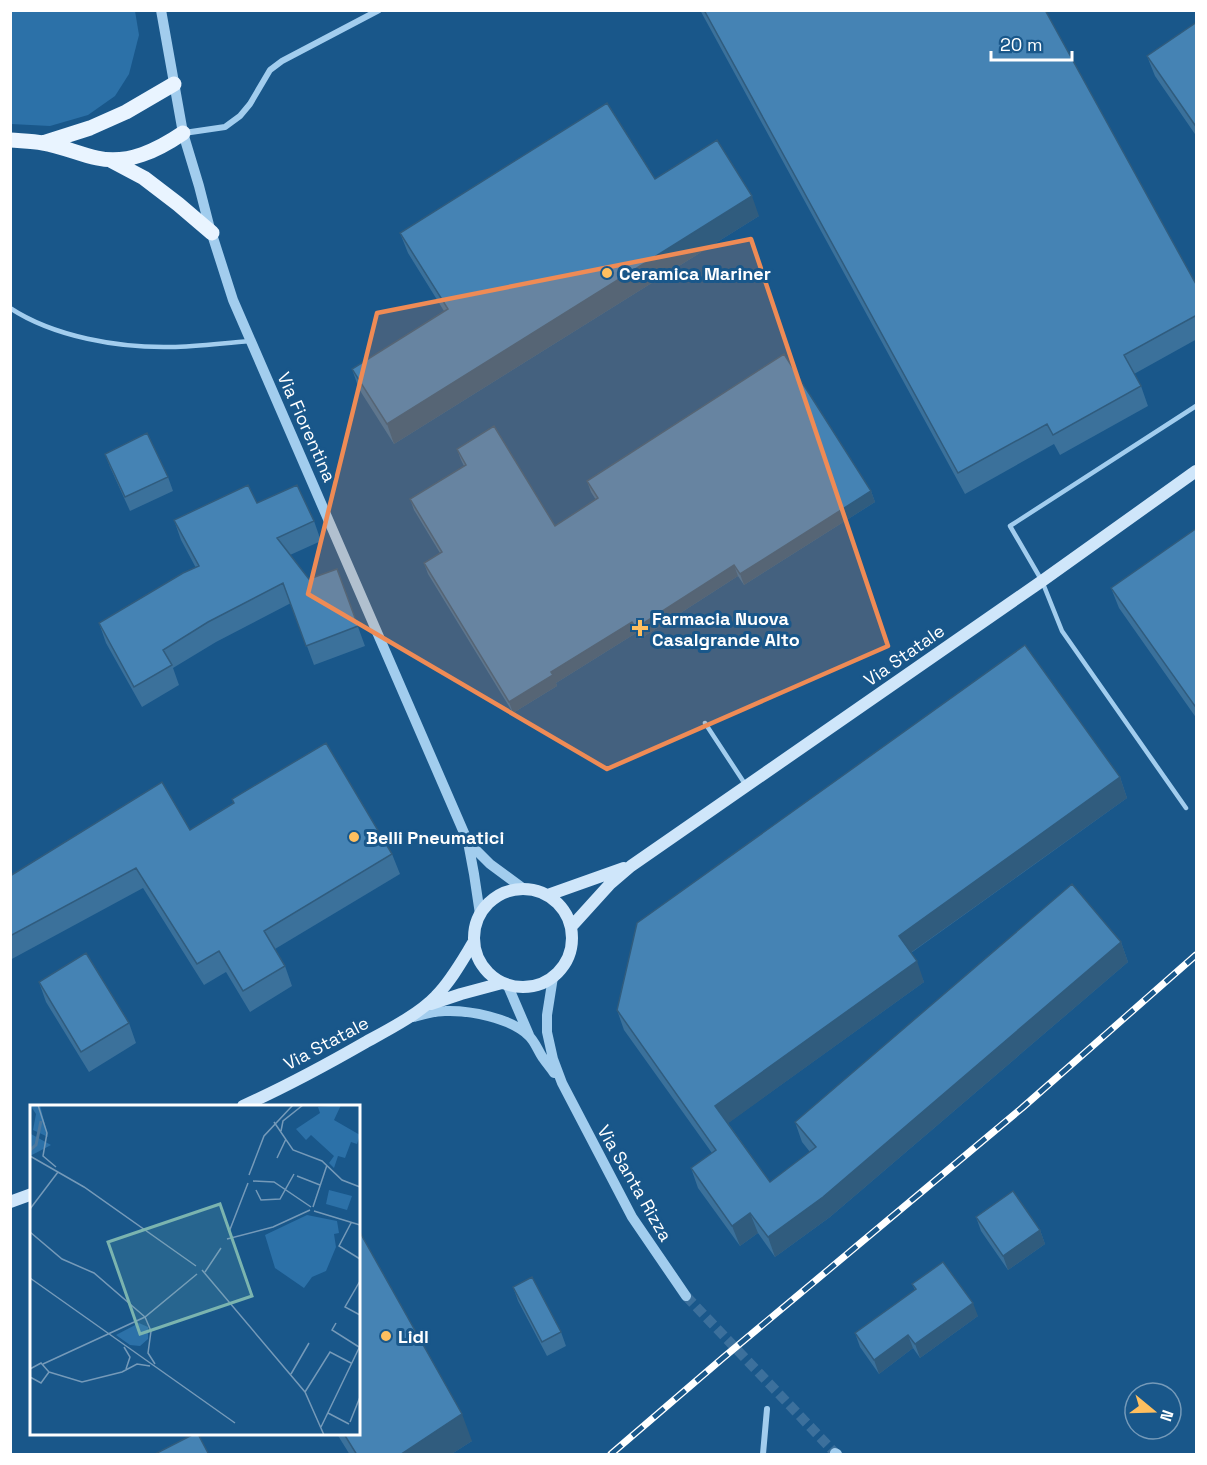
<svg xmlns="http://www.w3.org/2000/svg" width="1207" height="1465" font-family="'Space Grotesk',sans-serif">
	<rect width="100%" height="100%" fill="#19578a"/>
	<!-- green -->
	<path fill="#2c71a8" d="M10,11H135L139,35L129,74L115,96L88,115L50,126L11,124Z"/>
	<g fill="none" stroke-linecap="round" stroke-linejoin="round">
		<!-- tertiary-tunnel -->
		<path stroke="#3c709c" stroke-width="10" stroke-dasharray="10 5" stroke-linecap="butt" d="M686,1296L835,1453"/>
		<!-- service -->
		<path stroke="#a2cdee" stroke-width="4.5" d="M10,308C54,337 119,348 171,347C197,347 223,343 250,341
			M705,723L745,784
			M1186,808L1062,631L1042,581L1010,526L1196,406"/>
		<!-- minor -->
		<path stroke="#a2cdee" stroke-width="6" d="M184,133L225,127L240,116L250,104L270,70L282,61L379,10
			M763,1454L767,1409"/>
		<!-- tertiary -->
		<path stroke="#a2cdee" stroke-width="10" d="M161,10L183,133L199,186L209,225L233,300L468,842L474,874L480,914
			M468,842L490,864L524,889
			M553,977L547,1015V1032L553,1059L562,1083L632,1217L686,1296
			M508,986L529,1035
			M413,1017C424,1014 434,1011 445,1011C469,1010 510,1018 528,1035C535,1041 538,1051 543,1058C547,1064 551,1068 554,1073
			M835,1453L837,1454"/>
		<!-- secondary -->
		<path stroke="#cfe6fa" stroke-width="12" d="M474 938a49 49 0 1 1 98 0a49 49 0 1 1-98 0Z
			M548,895L624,868
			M571,927L610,884L631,866L1042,581L1196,471
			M431,1004L461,994L502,983
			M243,1106C285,1087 326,1065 366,1042C388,1030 419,1014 436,996C451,981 462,961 473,943
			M10,1202L32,1194"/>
		<!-- primary -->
		<path stroke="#e9f4ff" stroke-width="15" d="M10,140C21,141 32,141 43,143C61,146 79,154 97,158C128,165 158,150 183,133
			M43,143L90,128L126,112L174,84
			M112,161L144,178L178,204L212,233"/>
		<!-- rail casing -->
		<g stroke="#fff" stroke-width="7">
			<path id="rail" d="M611,1454L724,1357L1022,1108L1196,955"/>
		</g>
		<!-- rail -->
		<use href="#rail" stroke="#19578a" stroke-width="4.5" stroke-dasharray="14" stroke-linecap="butt"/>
	</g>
	<!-- wall -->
	<path fill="#3b719b" d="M700,10H1045L1197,286V339L1134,374L1141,386L1148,406L1060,455L1054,444L965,494Z
		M1197,22V137L1155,76L1147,56Z
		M655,179L759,216L394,444L359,389L352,369L444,311L408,253L400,233Z
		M457,449L555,526L596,500L591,492L587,481L871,491L875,502L744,585L738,576L640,639L636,633L556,683L557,686L513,713L428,574L424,563L440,553L414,510L410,499L464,466L461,460Z
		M105,454L168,477L173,491L130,511L110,467Z
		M257,503L314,521L321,541L290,555L309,579L337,569L365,646L314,665L291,603L216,642L173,668L179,685L142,707L106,643L99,623L196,568L181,540L174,520Z
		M1197,528V719L1119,608L1111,588Z
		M1120,777L1127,798L911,953L924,982L728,1123L770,1182L810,1152L802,1142L795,1122L1121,942L1128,962L830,1217L775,1257L758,1233L740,1246L698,1188L691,1168L712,1153L624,1030L617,1010Z
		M232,799L392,854L400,874L275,949L285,966L292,986L250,1012L226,972L204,985L143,888L10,960V876L190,830L233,803Z
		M39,982L129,1023L136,1043L89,1072L46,1002Z
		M976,1217L1040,1230L1045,1244L1008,1270L981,1231Z
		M912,1284L978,1316L920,1358L913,1348L879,1374L860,1347L855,1333L915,1290Z
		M513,1287L561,1332L566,1346L547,1356L518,1301Z
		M337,1434H358L472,1441L450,1455H350Z"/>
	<!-- shaded-wall -->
	<path fill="#305c7e" d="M752,196L759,216L394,444L387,424Z
		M871,491L875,502L744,585L740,574Z
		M734,565L738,576L640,639L636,628Z
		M632,622L636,633L556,683L557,686L513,713L509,702L551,672Z
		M1120,777L1127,798L906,956L899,936Z
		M1121,942L1128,962L830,1217L775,1257L768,1237Z
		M917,961L924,982L723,1127L715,1106Z
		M750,1213L758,1233L740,1246L732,1226Z
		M1040,1230L1045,1244L1008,1270L1003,1256Z
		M973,1303L978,1316L920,1358L915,1344Z
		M908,1335L913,1348L879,1374L874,1360Z
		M462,1414L472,1441L450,1455H400Z"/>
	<!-- building -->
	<path fill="#4583b4" stroke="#305c7e" stroke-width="1.5" d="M704,10H1045L1197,286V315L1124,355L1141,386L1053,435L1047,424L958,473Z
		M1197,22V128L1147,56Z
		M607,103L655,179L717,140L752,196L387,424L352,369L448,309L400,233Z
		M784,354L871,491L740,574L734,565L636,628L632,622L551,672L553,675L509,702L424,563L442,552L410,499L466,465L457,449L494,426L555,526L598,498L587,481Z
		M147,433L168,477L125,497L105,454Z
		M248,485L257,503L297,485L314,521L277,538L309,579L337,569L358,626L306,646L283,583L208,622L163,650L172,665L134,687L99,623L183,573L199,566L174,520Z
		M1197,528V709L1111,588Z
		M1025,645L1120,777L899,936L917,961L715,1106L770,1182L816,1147L795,1122L1072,884L1121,942L823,1197L768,1237L750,1213L732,1226L691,1168L716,1150L617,1010L637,923Z
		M326,743L392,854L264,931L285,966L243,991L219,951L197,964L136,868L10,936V876L162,782L190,830L234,803L232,799Z
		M86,953L129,1023L81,1052L39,982Z
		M1013,1191L1040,1230L1003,1256L976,1217Z
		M358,1229L462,1414L400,1455H357L344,1434H358Z
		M943,1262L973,1303L915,1344L908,1335L874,1360L855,1333L916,1289L912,1284Z
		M532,1277L561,1332L542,1342L513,1287Z
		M194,1434H198L209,1455H153Z"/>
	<!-- marked area -->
	<path fill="#ef8b55" fill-opacity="0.2" stroke="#ef8b55" stroke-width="4.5" stroke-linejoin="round" d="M751,239L888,646L607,769L308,594L377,313Z"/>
	<!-- markers -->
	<g fill="#ffbf5f" stroke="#19578a" stroke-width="2">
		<circle cx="607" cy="273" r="6"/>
		<path d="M637 619h6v6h6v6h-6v6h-6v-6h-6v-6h6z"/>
		<circle cx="354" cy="837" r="6"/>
		<circle cx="386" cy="1336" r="6"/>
	</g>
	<g text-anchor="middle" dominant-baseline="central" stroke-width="6" stroke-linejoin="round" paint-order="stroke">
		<!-- poi labels -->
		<g font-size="18" font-weight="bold" fill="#fff" stroke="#19578a" text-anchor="start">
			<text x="619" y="273">Ceramica Mariner</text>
			<text x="652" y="618">Farmacia Nuova<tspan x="652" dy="21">Casalgrande Alto</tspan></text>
			<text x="366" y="837">Belli Pneumatici</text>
			<text x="398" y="1336">Lidl</text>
		</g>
		<!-- street labels -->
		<g font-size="18" fill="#fff" stroke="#19578a">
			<text transform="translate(307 427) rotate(66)">Via Fiorentina</text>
			<text transform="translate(904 655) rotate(-35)">Via Statale</text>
			<text transform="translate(326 1043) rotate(-28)">Via Statale</text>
			<text transform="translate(635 1183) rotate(60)">Via Santa Rizza</text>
		</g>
	</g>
	<!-- overview -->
	<g transform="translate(30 1105)">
		<rect width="330" height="330" fill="#19578a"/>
		<path d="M0,0H10L18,32L3,25L6,9ZM311,0L304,15L330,30L327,39L321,37L315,53L308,51L304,63L299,58L304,51L281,30L276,35L266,24L290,8L288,2ZM1,29L21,40L0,51ZM299,85L322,91L317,105L296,99ZM277,110L307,116L309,128L304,129L306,142L296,166L282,172L274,183L245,163L235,130ZM109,218L118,222V234L110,241L100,240L86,230Z" fill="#2c71a8"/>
		<path fill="none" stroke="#4c789e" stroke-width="3" d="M0,45L6,40L11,16"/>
		<path fill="none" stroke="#759ab9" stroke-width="1.5" d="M8,0L17,28L13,51L26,62M244,17L263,45L292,56L312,75L330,82M251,26L253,16L273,0M0,51L54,82L166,161M247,53L256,34M219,70L234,31L263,0M267,71L290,80M223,76L244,77L281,102M226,85L231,95L250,94L264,69M283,102L297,60M0,104L28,67M284,106L330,120M321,118L309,141L330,154M0,127L32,154L64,168L115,212M199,127L218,78M197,134L243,122L280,105M172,165L275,287L294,330M175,167L191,143M0,173L205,318M330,176L315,202L330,210M115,212L121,226L118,248L125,259M306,218L302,225L329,242M94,242L100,252L96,264M13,259L115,212L167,169M0,264L11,258L19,267L11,278L0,272M19,267L52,277L92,267L107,259L120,261M261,269L279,238M275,287L300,247L321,258M298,308L319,319M320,317L330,292M291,322L330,241"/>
		<path fill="#7bb4af" fill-opacity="0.15" stroke="#7bb4af" stroke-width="3" d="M190,99L222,191L110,229L78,137Z"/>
		<rect width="330" height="330" fill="none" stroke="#fff" stroke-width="3"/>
	</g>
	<!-- border -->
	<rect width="1207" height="1465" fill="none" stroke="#ffffff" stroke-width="24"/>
	<!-- north arrow -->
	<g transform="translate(1153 1411) rotate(109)"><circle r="28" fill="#19578a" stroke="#759ab9" stroke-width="1.5"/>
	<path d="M0-4.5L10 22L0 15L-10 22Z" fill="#ffbf5f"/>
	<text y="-9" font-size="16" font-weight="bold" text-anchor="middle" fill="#ffffff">N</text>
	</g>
	<!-- scale -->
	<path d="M991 51v9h81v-9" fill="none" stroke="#ffffff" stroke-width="3"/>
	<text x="1000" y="51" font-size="18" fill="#ffffff" stroke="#19578a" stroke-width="4.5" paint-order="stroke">20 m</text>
</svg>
